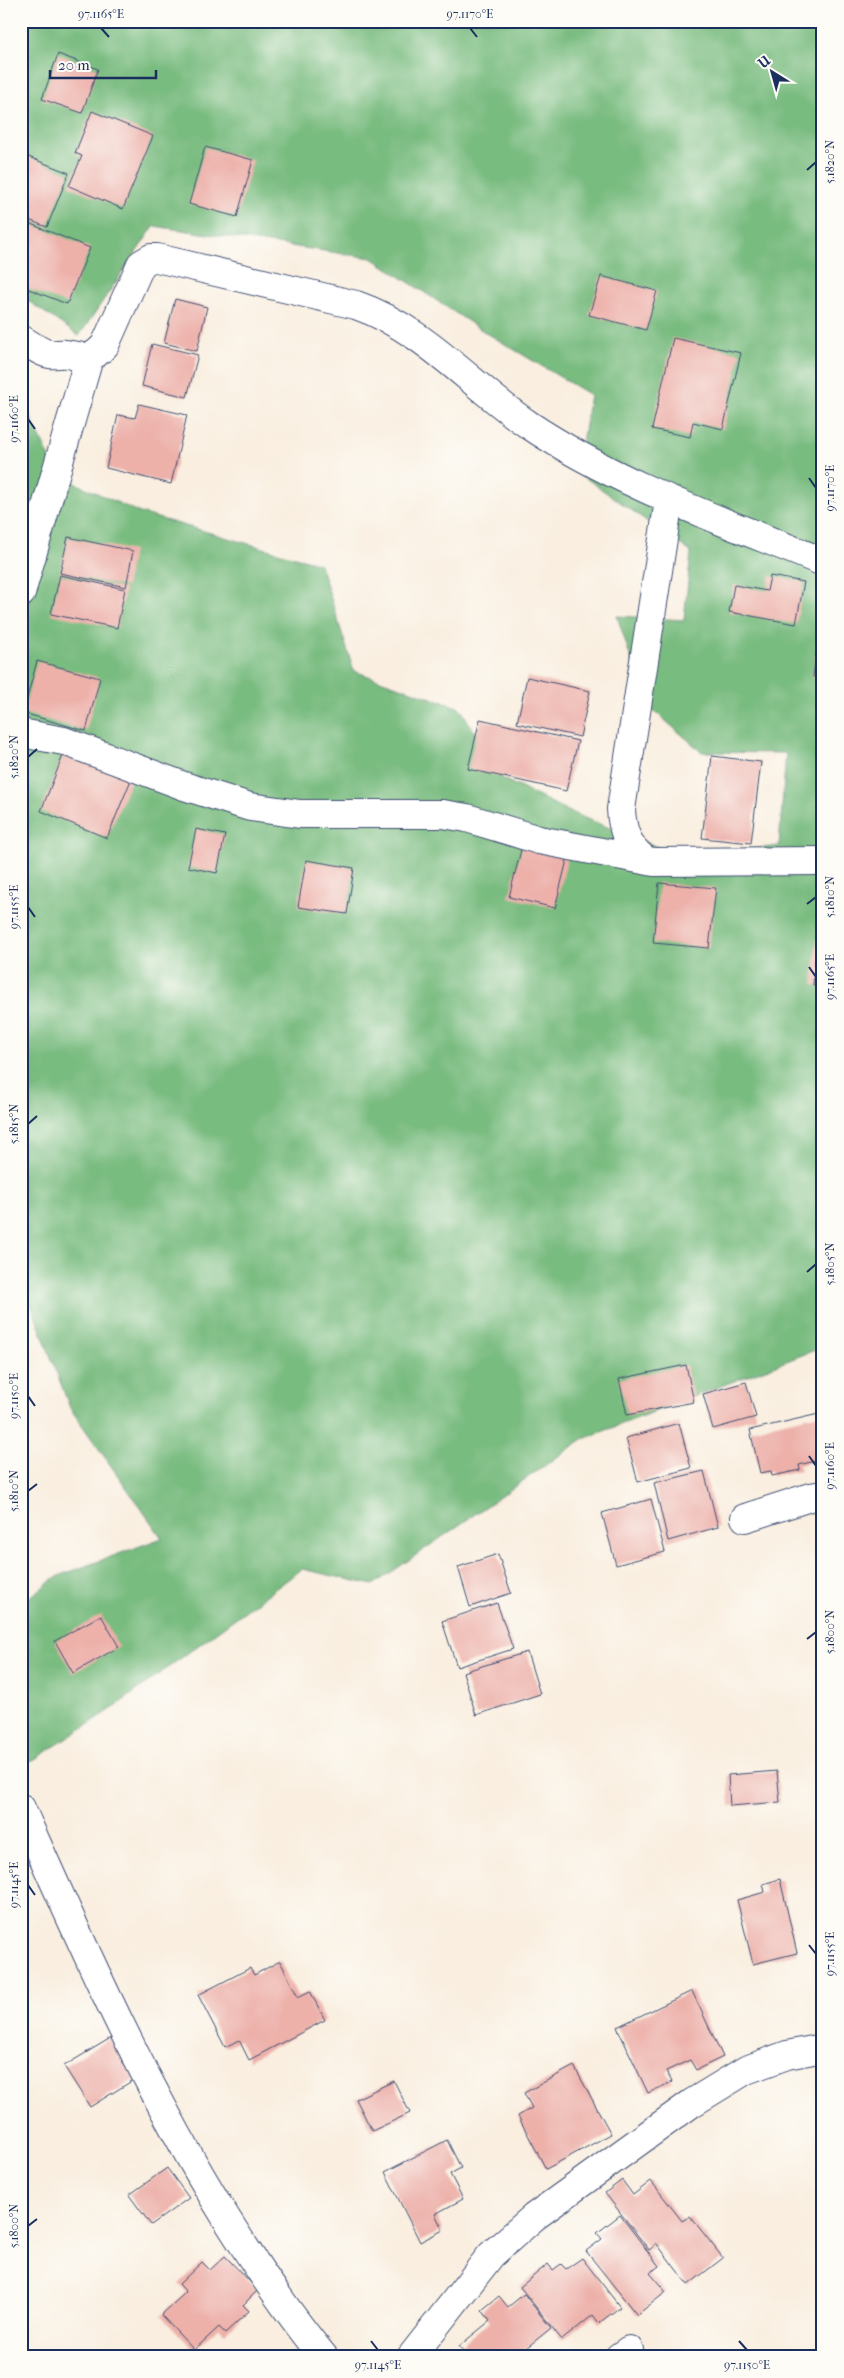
<svg xmlns="http://www.w3.org/2000/svg" width="844" height="2378" font-family="'IM FELL French Canon',serif">
	<rect width="100%" height="100%" fill="#fdfcf7"/>
	<filter id="ink" filterUnits="userSpaceOnUse"><feTurbulence type="fractalNoise" baseFrequency=".02" numOctaves="2"/><feDisplacementMap in="SourceGraphic" scale="10" xChannelSelector="R" yChannelSelector="G"/><feConvolveMatrix kernelMatrix="1 2 1 2 8 2 1 2 1" color-interpolation-filters="sRGB"/></filter>
	<filter id="wash" filterUnits="userSpaceOnUse"><feTurbulence type="fractalNoise" baseFrequency=".0096" numOctaves="4" result="noise"/><feDisplacementMap in="SourceGraphic" scale="20" xChannelSelector="R" yChannelSelector="G"/><feGaussianBlur stdDeviation="1.12" result="paint"/><feColorMatrix in="noise" values="0 0 0 0 0 0 0 0 0 0 0 0 0 0 0 0 0 1.4 0 .05"/><feComposite in="paint" operator="in"/></filter>
	<g filter="url(#wash)">
		<rect width="100%" height="100%" fill="#f9eedf"/>
		<!-- forest -->
		<path fill="#79bc80" stroke="#4a766f" d="M21,21H823V1347L583,1439L373,1585L302,1569L109,1711L21,1768V1604L56,1577L162,1538L70,1408L21,1278V397L58,475L140,513L320,564L354,671L460,708L503,779L572,813L685,858L779,846L786,753L702,752L646,704L617,616L684,620L691,552L577,472L590,395L480,329L372,258L154,226L79,336L21,296Z"/>
		<g id="blocks">
			<!-- building -->
			<path fill="#edb1aa" d="M58,54L98,69L82,113L42,99Z
				M92,111L153,136L123,209L69,186L82,156L75,153Z
				M205,147L253,160L237,217L189,204Z
				M21,154L69,173L47,227L21,217Z
				M21,220L90,248L67,304L21,286Z
				M601,276L657,291L646,330L589,315Z
				M175,299L207,307L197,351L164,343Z
				M673,338L741,353L723,429L693,422L690,437L652,429Z
				M152,344L198,355L187,397L142,386Z
				M139,404L187,415L171,484L106,468L118,415L135,418Z
				M68,537L133,551L126,587L60,573Z
				M60,575L125,589L117,628L51,614Z
				M770,576L804,582L796,624L729,612L734,585L767,591Z
				M822,607H823V678L813,677Z
				M37,661L100,678L86,731L23,713Z
				M527,677L590,691L580,737L517,723Z
				M480,719L578,741L566,791L468,769Z
				M66,748L133,775L107,838L41,811Z
				M712,756L761,762L751,843L702,838Z
				M196,829L225,835L217,873L188,867Z
				M522,846L568,856L555,908L509,897Z
				M306,860L354,868L347,914L298,907Z
				M659,883L716,888L709,948L653,943Z
				M817,940H823V986L813,985Z
				M686,1365L694,1402L627,1415L619,1379Z
				M746,1382L756,1417L713,1429L703,1394Z
				M823,1413V1459L799,1465L800,1470L772,1476L771,1471L760,1473L750,1430Z
				M679,1423L691,1468L638,1482L626,1438Z
				M704,1471L718,1527L668,1541L654,1483Z
				M651,1499L665,1552L616,1565L602,1513Z
				M498,1554L511,1593L470,1607L458,1567Z
				M497,1603L513,1649L457,1667L442,1621Z
				M101,1615L119,1647L73,1673L55,1641Z
				M527,1652L540,1694L476,1715L463,1672Z
				M777,1771L780,1802L730,1806L728,1775Z
				M823,1793V1834H822L816,1794Z
				M780,1879L797,1953L753,1964L737,1900L765,1892L763,1884Z
				M280,1961L298,1997L310,1991L325,2020L249,2060L239,2040L225,2047L198,1995L250,1968L254,1975Z
				M692,1991L723,2057L696,2070L690,2060L666,2071L672,2082L648,2093L617,2027Z
				M119,2033L143,2074L90,2107L64,2066Z
				M574,2066L611,2134L546,2169L518,2116L532,2108L524,2093Z
				M394,2081L410,2113L372,2131L356,2099Z
				M447,2140L461,2168L450,2174L463,2199L435,2214L443,2230L420,2242L385,2172Z
				M167,2168L189,2198L151,2225L129,2195Z
				M622,2180L633,2195L651,2181L682,2221L690,2216L723,2258L688,2285L657,2244L649,2250L605,2193Z
				M620,2215L659,2266L650,2273L666,2292L637,2315L586,2251L602,2239L597,2233Z
				M225,2256L258,2290L243,2305L249,2311L225,2333L219,2327L194,2350L161,2315L186,2292L179,2284L202,2262L210,2270Z
				M582,2258L620,2307L599,2323L593,2315L562,2340L520,2287L548,2264L553,2270L561,2264L566,2269Z
				M524,2294L551,2328L515,2357H468L459,2346L490,2321L482,2310L499,2296L508,2307Z"/>
		</g>
	</g>
	<g filter="url(#ink)">
		<use href="#blocks" fill-opacity="0" stroke="#3c4c71" stroke-width="1"/>
		<g fill="none" stroke-linecap="round" stroke-linejoin="round">
			<!-- minor casing -->
			<g stroke="#3c4c71" stroke-width="30">
				<path id="minor" d="M21,339C30,344 41,353 50,354C55,355 61,353 66,354C85,357 90,362 105,345L141,264L151,258H157L356,305C425,329 470,385 529,425C619,485 723,521 823,562
					M21,593L89,358
					M21,733L64,741L184,786L250,807L300,814H443L467,818L539,840L654,862L823,861
					M644,859C627,846 622,829 621,809L669,500
					M745,1518L810,1497L823,1495
					M21,1808C84,1949 146,2090 228,2221C257,2267 288,2314 324,2357
					M411,2357L491,2255L534,2217L692,2103L746,2070L787,2055L823,2048
					M619,2357L629,2350"/>
			</g>
			<!-- minor -->
			<use href="#minor" stroke="#fff" stroke-width="28"/>
		</g>
	</g>
	<!-- ticks -->
	<path fill="none" stroke="#1b2f5e" stroke-width="2" d="M101,28L109,37M470,28L477,37M807,170L816,162M28,419L35,429M809,478L816,488M28,757L37,749M807,904L816,897M28,907L35,917M809,967L816,977M28,1124L37,1116M807,1272L816,1264M28,1396L35,1406M809,1456L816,1466M28,1491L37,1484M807,1639L816,1632M28,1885L35,1895M809,1945L816,1954M28,2226L37,2219M371,2341L378,2350M739,2341L747,2350"/>
	<!-- margin -->
	<rect width="844" height="2378" fill="none" stroke="#fdfcf7" stroke-width="55"/>
	<!-- north arrow -->
	<g transform="translate(772 72) rotate(323)" stroke="#fdfcf7" stroke-width="4" paint-order="stroke">
	<path d="M0-4L9 19L0 12L-9 19Z" fill="#1b2f5e"/>
	<text y="-8" font-size="14" font-weight="bold" text-anchor="middle" fill="#1b2f5e">U</text>
	</g>
	<!-- scale -->
	<path d="M50 70v8h106v-8" fill="none" stroke="#1b2f5e" stroke-width="2.5"/>
	<text x="58" y="70" font-size="15" fill="#1b2f5e" stroke="#fdfcf7" stroke-width="4" paint-order="stroke">20 m</text>
	<rect x="28" y="28" width="788" height="2322" fill="none" stroke="#1b2f5e" stroke-width="2"/>
	<g font-size="12" text-anchor="middle" fill="#1b2f5e">
		<text x="101" y="18">97.1165°E</text>
		<text x="470" y="18">97.1170°E</text>
		<text transform="translate(830 162) rotate(-90)" y="4">5.1820°N</text>
		<text transform="translate(14 419) rotate(-90)" y="4">97.1160°E</text>
		<text transform="translate(830 488) rotate(-90)" y="4">97.1170°E</text>
		<text transform="translate(14 757) rotate(-90)" y="4">5.1820°N</text>
		<text transform="translate(830 897) rotate(-90)" y="4">5.1810°N</text>
		<text transform="translate(14 907) rotate(-90)" y="4">97.1155°E</text>
		<text transform="translate(830 977) rotate(-90)" y="4">97.1165°E</text>
		<text transform="translate(14 1124) rotate(-90)" y="4">5.1815°N</text>
		<text transform="translate(830 1264) rotate(-90)" y="4">5.1805°N</text>
		<text transform="translate(14 1396) rotate(-90)" y="4">97.1150°E</text>
		<text transform="translate(830 1466) rotate(-90)" y="4">97.1160°E</text>
		<text transform="translate(14 1491) rotate(-90)" y="4">5.1810°N</text>
		<text transform="translate(830 1632) rotate(-90)" y="4">5.1800°N</text>
		<text transform="translate(14 1885) rotate(-90)" y="4">97.1145°E</text>
		<text transform="translate(830 1954) rotate(-90)" y="4">97.1155°E</text>
		<text transform="translate(14 2226) rotate(-90)" y="4">5.1800°N</text>
		<text x="378" y="2369">97.1145°E</text>
		<text x="747" y="2369">97.1150°E</text>
	</g>
</svg>
